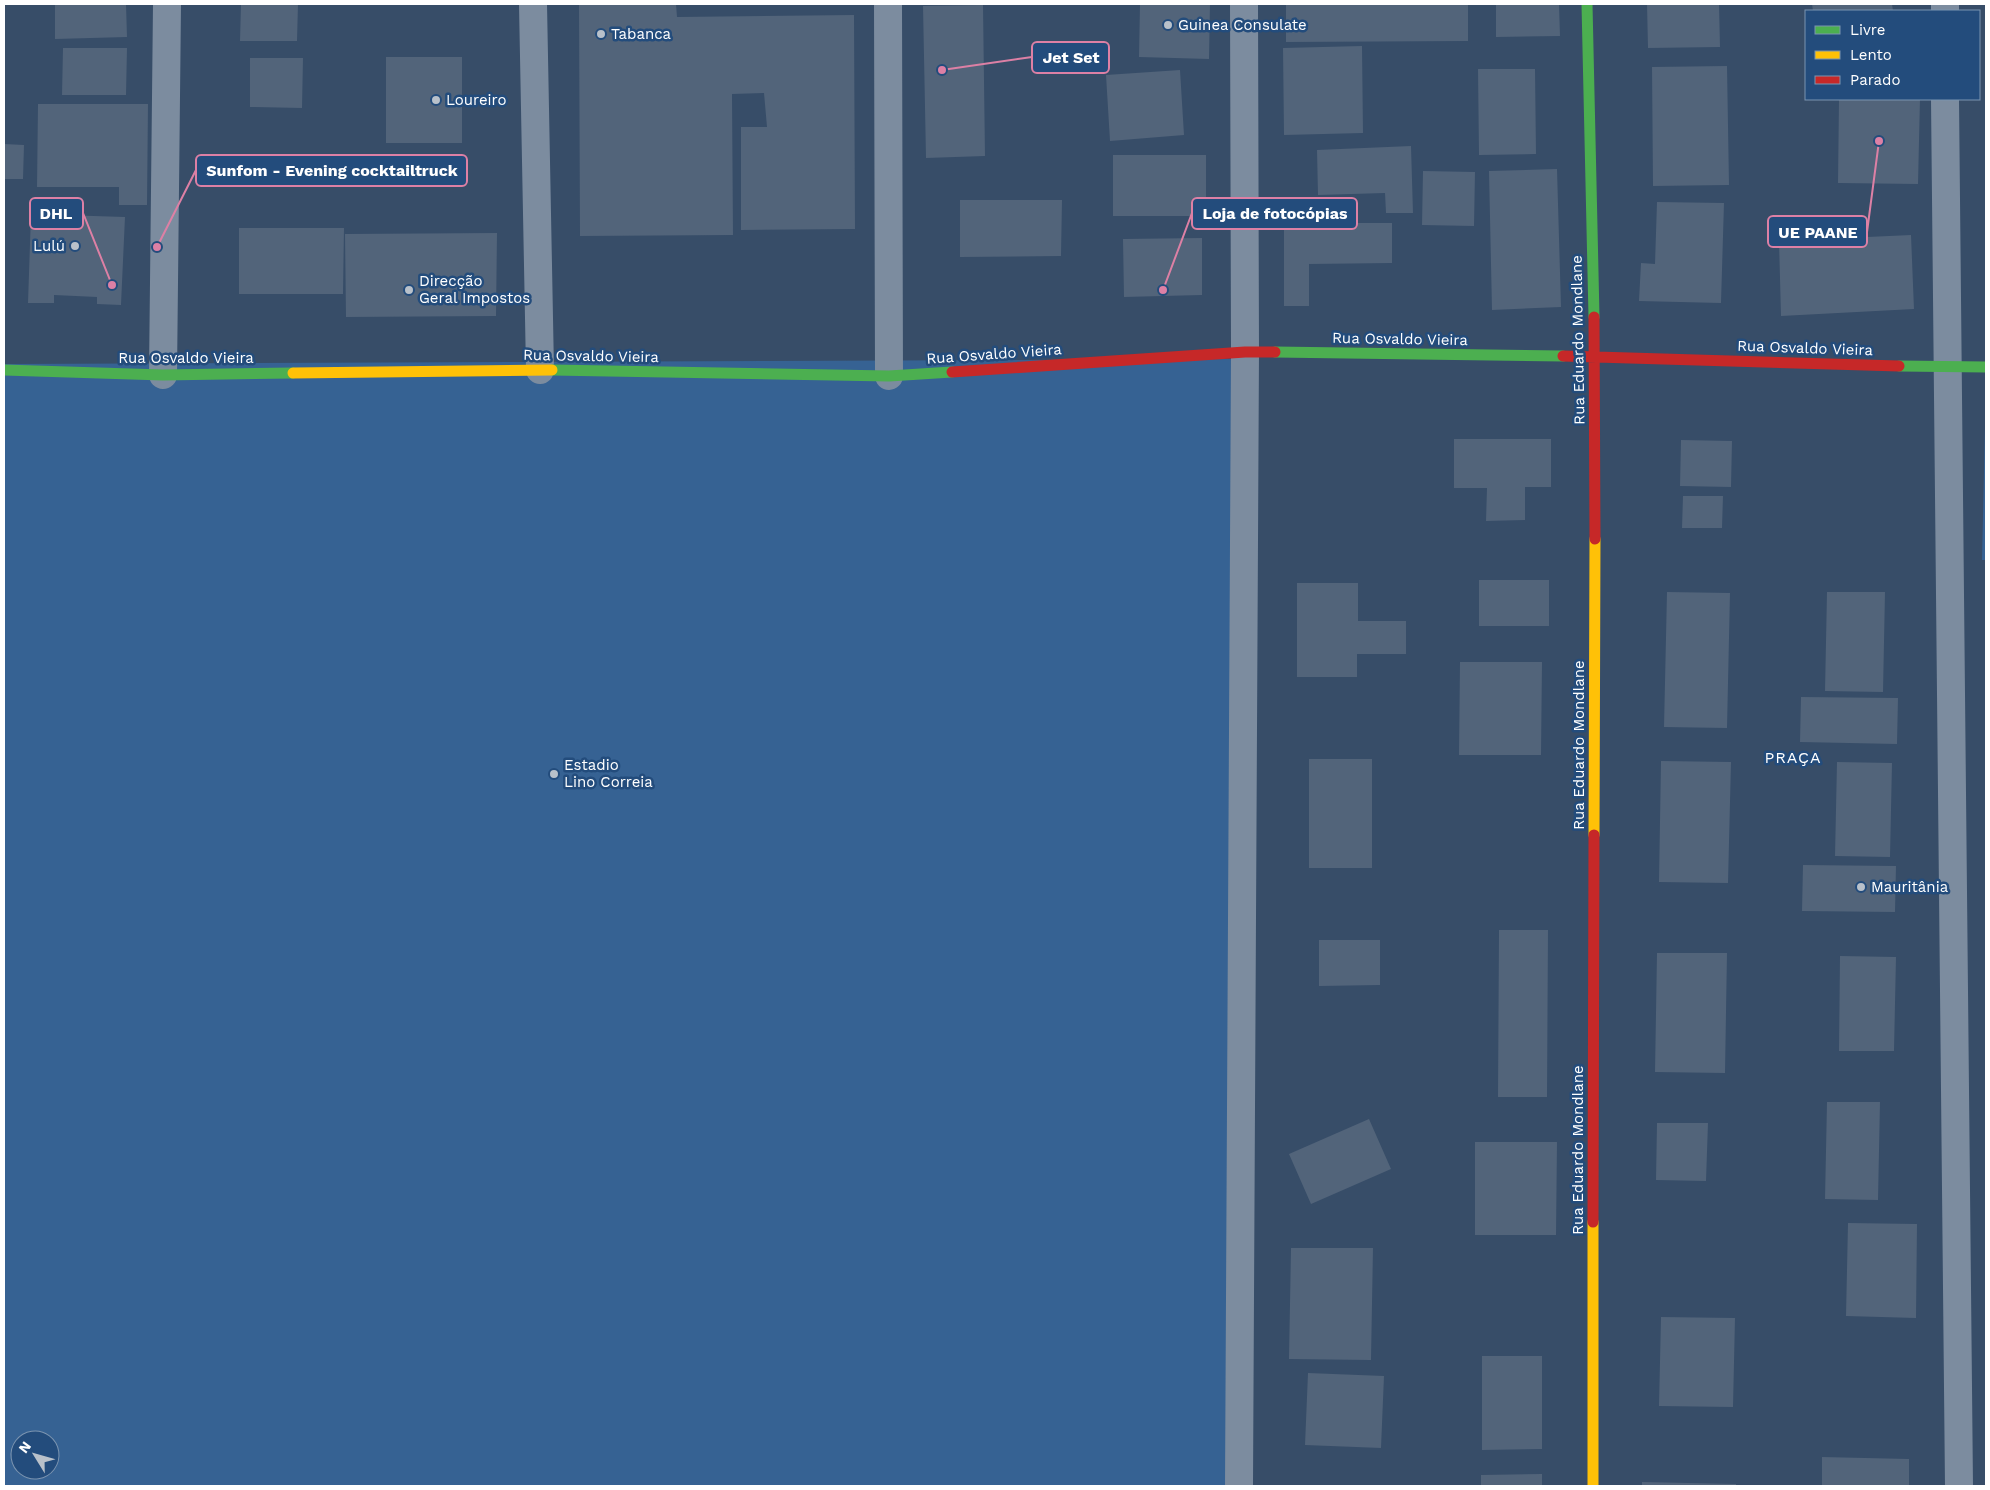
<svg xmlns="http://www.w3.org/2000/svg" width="1990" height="1490" font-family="'Work Sans',sans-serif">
	<rect width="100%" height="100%" fill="#374d68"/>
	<!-- green -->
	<path fill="#366293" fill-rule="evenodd" d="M1239,359L1238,1486H4V364ZM20,1440H50V1470H20Z
		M1985,426H1986V560H1982Z"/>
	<!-- building -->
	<path fill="#52647a" d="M55,4H126L127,37L55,39Z
		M241,4H298L297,41H240Z
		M579,4H676L677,17L854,15L855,229L741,230V127H767L764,93L732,94L733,235L580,236Z
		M1140,4H1210L1209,59L1139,57Z
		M1286,4H1468V41L1286,42Z
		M1496,4H1559L1560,36L1496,37Z
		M1647,4H1719L1720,47L1648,48Z
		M1812,4H1892L1893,11H1813Z
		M983,5L985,156L926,158L923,6Z
		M1362,46L1363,133L1284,135L1283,48Z
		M63,48H127L126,95H62Z
		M386,57H462V143H386Z
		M250,58H303L302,108L250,107Z
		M1727,66L1729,185L1653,186L1652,67Z
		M1478,69H1535L1536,154L1479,155Z
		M1180,70L1184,135L1110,141L1106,75Z
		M1839,99H1920L1918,184L1838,183Z
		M38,104H148L147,205H119V187H37Z
		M4,144L24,145L23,179H4Z
		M1411,146L1413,213H1386L1385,193L1318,195L1317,150Z
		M1113,155H1206V216H1113Z
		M1557,169L1561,307L1492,310L1489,171Z
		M1423,171L1475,172L1474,226L1422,225Z
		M960,200H1062L1061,256L960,257Z
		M1657,202L1724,203L1721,303L1639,301L1641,263L1655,264Z
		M1284,213H1309V223H1392V263L1309,264V306H1284Z
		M31,214L125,217L121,305L97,304V297L54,295V303H28Z
		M239,228H344L343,294H239Z
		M497,233L496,316L346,317L345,234Z
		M1911,235L1914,309L1781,316L1779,241Z
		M1202,238V295L1124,297L1123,239Z
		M1454,439H1551V487H1525V520L1486,521L1487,488H1454Z
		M1681,440L1732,441L1731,487L1680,486Z
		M1683,496H1723L1722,528H1682Z
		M1479,580H1549V626H1479Z
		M1297,583H1358V621H1406V654H1357V677H1297Z
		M1667,592L1730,593L1727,728L1664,727Z
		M1827,592H1885L1883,692L1825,691Z
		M1460,662H1542L1541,755H1459Z
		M1801,697L1898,698L1897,744L1800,742Z
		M1309,759H1372V868H1309Z
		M1661,761L1731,762L1728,883L1659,882Z
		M1837,762L1892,763L1890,857L1835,856Z
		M1803,865L1896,866L1895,912L1802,911Z
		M1499,930H1548L1547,1097H1498Z
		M1319,940H1380V985L1319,986Z
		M1657,953H1727L1725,1073L1655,1072Z
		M1840,956L1896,957L1894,1051H1839Z
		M1827,1102H1880L1878,1200L1825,1199Z
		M1369,1119L1391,1169L1311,1204L1289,1154Z
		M1657,1123H1708L1706,1181L1656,1180Z
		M1475,1142H1557L1556,1235H1475Z
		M1848,1223L1917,1224L1916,1318L1846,1316Z
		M1291,1248H1373L1371,1360L1289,1359Z
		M1661,1317L1735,1318L1733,1407L1659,1406Z
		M1482,1356H1542V1449L1482,1450Z
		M1308,1373L1384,1376L1381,1448L1305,1445Z
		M1822,1457L1909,1459V1486H1822Z
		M1542,1474V1486H1481V1475Z
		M1642,1482L1736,1484V1486H1642Z"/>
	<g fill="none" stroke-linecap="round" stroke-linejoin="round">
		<!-- street -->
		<path stroke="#7c8c9f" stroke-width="28" d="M533,4L540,370
			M888,4L889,376
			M1945,4V11
			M1945,99L1959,1486
			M163,375L167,4
			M1239,1486L1245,352L1244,4"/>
		<!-- fast -->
		<path stroke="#4caf50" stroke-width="11" d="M1587,4L1594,317
			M1275,352L1563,356
			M1899,366L1986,367
			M4,370L163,375L293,373
			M552,370L889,376L952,372"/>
		<!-- slow -->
		<path stroke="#ffc107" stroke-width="11" d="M293,373L552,370
			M1594,835L1595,539
			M1593,1486V1222"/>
		<!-- jam -->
		<path stroke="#c62828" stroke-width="11" d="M1594,317L1595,539
			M1563,356L1899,366
			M952,372L1245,352H1275
			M1593,1222L1594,835"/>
	</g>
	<!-- markers -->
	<g fill="#b9c1ca" stroke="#234c7c" stroke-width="2">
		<circle cx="1168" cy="25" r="5"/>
		<circle cx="601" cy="34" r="5"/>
		<circle cx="436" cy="100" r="5"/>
		<circle cx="75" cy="246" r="5"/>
		<circle cx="409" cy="290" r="5"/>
		<circle cx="554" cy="774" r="5"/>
		<circle cx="1861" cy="887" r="5"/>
	</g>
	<g text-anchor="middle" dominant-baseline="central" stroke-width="5" stroke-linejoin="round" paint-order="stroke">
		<!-- poi labels -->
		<g font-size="15" fill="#fff" stroke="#234c7c" text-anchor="start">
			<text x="1178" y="25">Guinea Consulate</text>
			<text x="611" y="34">Tabanca</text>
			<text x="446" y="100">Loureiro</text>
			<text x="65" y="246" text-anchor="end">Lulú</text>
			<text x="419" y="281">Direcção<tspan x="419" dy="17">Geral Impostos</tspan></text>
			<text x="564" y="765">Estadio<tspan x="564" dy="17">Lino Correia</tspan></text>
			<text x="1871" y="887">Mauritânia</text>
		</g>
		<!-- street labels -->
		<g font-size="15" fill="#fff" stroke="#234c7c">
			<text transform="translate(1400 339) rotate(1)">Rua Osvaldo Vieira</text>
			<text transform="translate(1578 340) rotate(-91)">Rua Eduardo Mondlane</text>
			<text transform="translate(1805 348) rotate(2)">Rua Osvaldo Vieira</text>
			<text transform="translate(994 354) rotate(-4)">Rua Osvaldo Vieira</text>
			<text transform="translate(591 356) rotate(1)">Rua Osvaldo Vieira</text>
			<text x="186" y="358">Rua Osvaldo Vieira</text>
			<text transform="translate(1579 745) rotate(-90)">Rua Eduardo Mondlane</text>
			<text transform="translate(1578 1150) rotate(-90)">Rua Eduardo Mondlane</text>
		</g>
		<!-- neighbourhood labels -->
		<g font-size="16" letter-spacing="1" fill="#fff" stroke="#234c7c">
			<text x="1793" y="757">PRAÇA</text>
		</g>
	</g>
	<!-- callouts -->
	<path fill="none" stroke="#dd80a5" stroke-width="2" d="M942 70L1032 57M157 247L196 170M112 285L83 213M1163 290L1192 213M1879 141L1867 232"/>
	<g fill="#dd80a5" stroke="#234c7c" stroke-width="2">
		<circle cx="942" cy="70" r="5"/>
		<circle cx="157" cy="247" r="5"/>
		<circle cx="112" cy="285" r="5"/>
		<circle cx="1163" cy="290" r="5"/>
		<circle cx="1879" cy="141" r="5"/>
	</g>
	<g fill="#234c7c" stroke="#dd80a5" stroke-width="2">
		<rect x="1032" y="42" width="77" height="31" rx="5"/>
		<rect x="196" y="155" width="271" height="31" rx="5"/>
		<rect x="30" y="198" width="53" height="31" rx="5"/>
		<rect x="1192" y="198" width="165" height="31" rx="5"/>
		<rect x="1768" y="216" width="99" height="31" rx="5"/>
	</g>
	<g font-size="16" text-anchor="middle" font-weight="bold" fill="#fff">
		<text x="1071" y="63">Jet Set</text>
		<text x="332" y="176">Sunfom - Evening cocktailtruck</text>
		<text x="56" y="219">DHL</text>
		<text x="1275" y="219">Loja de fotocópias</text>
		<text x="1818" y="238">UE PAANE</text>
	</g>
	<!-- border -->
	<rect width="1990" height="1490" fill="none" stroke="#ffffff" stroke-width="10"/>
	<!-- legend -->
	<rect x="1805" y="10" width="175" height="90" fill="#234c7c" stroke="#7b94b0"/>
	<rect x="1815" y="26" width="25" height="8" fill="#4caf50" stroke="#7b94b0"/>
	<text x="1850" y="35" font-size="15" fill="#ffffff">Livre</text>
	<rect x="1815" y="51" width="25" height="8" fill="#ffc107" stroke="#7b94b0"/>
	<text x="1850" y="60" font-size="15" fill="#ffffff">Lento</text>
	<rect x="1815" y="76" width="25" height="8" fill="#c62828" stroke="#7b94b0"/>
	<text x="1850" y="85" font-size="15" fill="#ffffff">Parado</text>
	<!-- north arrow -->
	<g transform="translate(35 1455) rotate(307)"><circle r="24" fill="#234c7c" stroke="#7b94b0"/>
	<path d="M0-4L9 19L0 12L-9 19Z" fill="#b9c1ca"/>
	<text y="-8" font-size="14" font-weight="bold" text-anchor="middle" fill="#ffffff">N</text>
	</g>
</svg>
